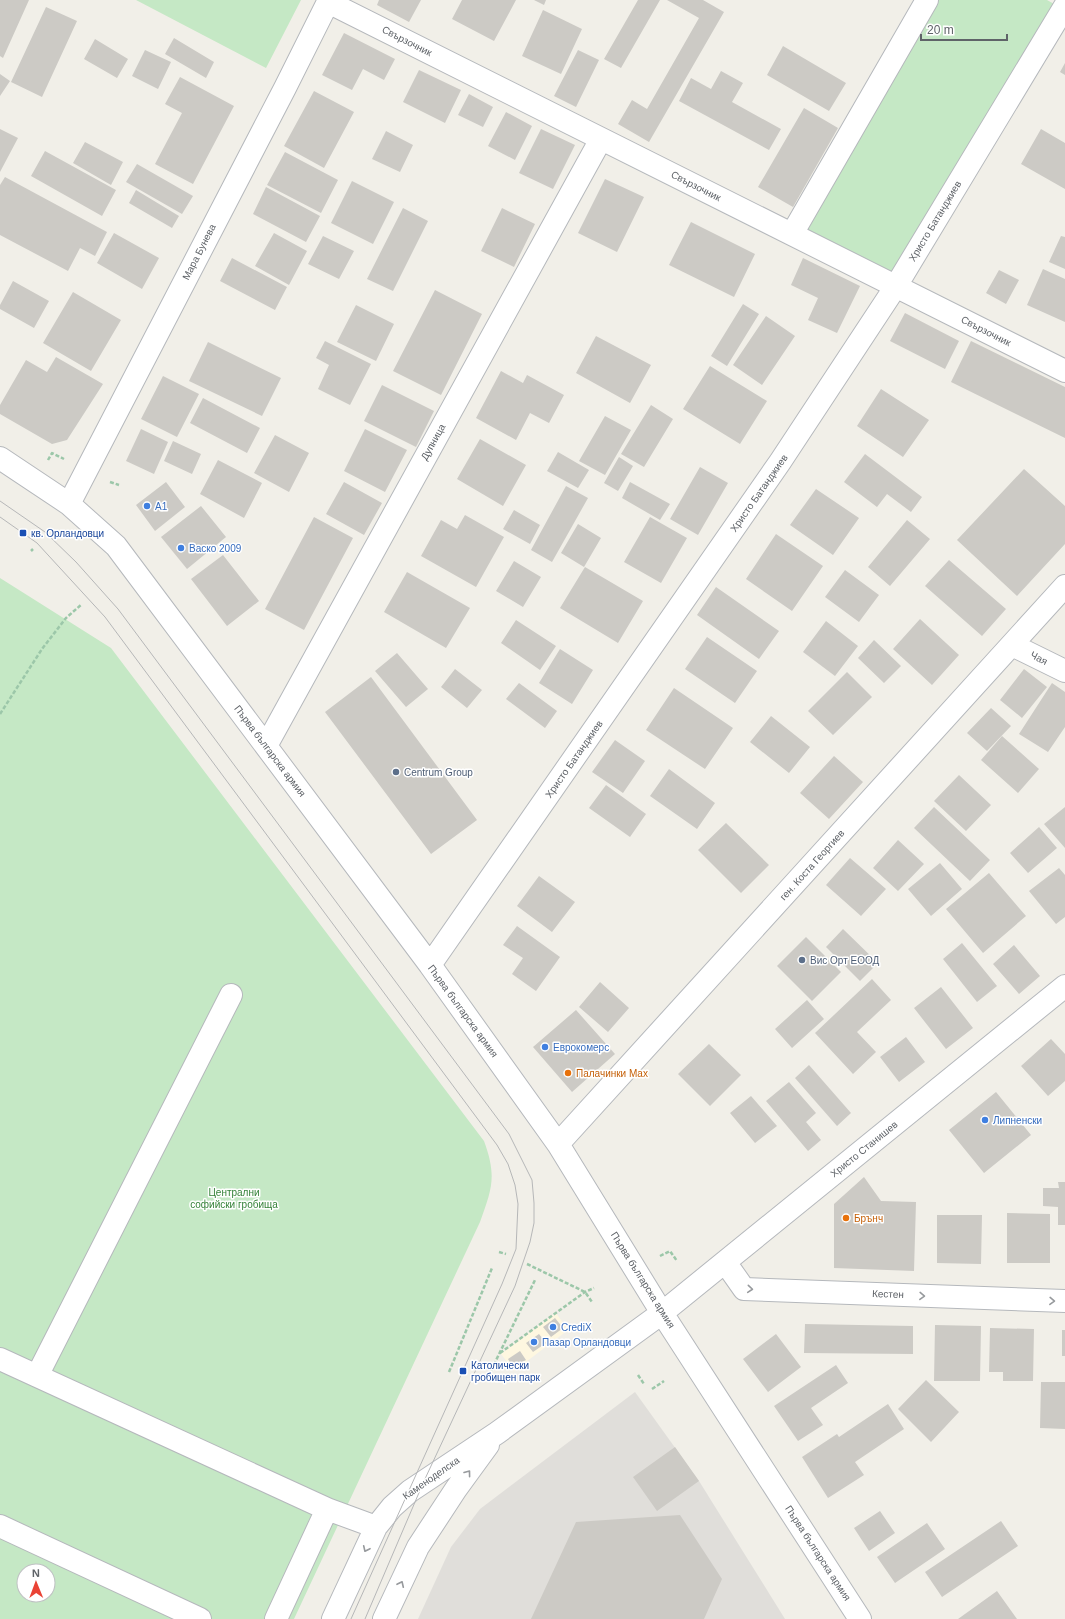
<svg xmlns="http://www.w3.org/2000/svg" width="1065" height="1619" font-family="Arial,sans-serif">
	<rect width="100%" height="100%" fill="#f1efe8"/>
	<!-- commercial -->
	<path fill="#fef7e0" d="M556,1313L568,1330L514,1371L501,1354Z"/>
	<!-- industrial -->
	<path fill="#e0deda" d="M635,1392L699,1481L785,1619H418L451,1547L480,1509Z"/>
	<!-- green -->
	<path fill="#c5e8c5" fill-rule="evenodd" d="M136,0H301L266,68Z
		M927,0H1047L1063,9L896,286L792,234Z
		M0,578L111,648L484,1141C497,1176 492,1189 480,1222L294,1619H0ZM24,1571H48V1595H24Z"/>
	<!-- building -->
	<path fill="#cccac5" d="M0,0H29L3,58L0,56Z
		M379,0H421L409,22L377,5Z
		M462,0H516L494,41L452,19Z
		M534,0H546L544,5Z
		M638,0H660L621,68L604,59Z
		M667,0H703L724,12L649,142L618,124L632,100L647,109L699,18Z
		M46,7L77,21L42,97L11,82Z
		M543,10L582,29L561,74L522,56Z
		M344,33L395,59L384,80L363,69L352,90L322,75Z
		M174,38L214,62L206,78L165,54Z
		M95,39L128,59L117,78L84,59Z
		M783,46L846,83L829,111L767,75Z
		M145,50L171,62L158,89L132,76Z
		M578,50L599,60L576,107L554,96Z
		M1065,63V75L1060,72Z
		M419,70L461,90L445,123L403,102Z
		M721,71L743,83L732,102L781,129L769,150L679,101L691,78L711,89Z
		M0,74L10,81L0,96Z
		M180,77L234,106L193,184L155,164L182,113L165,104Z
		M314,91L354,112L324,168L284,146Z
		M469,94L493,107L483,127L458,115Z
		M804,108L838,128L793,207L758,187Z
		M506,112L532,126L515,160L488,146Z
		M0,129L18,138L0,172Z
		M541,129L575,145L553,189L519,173Z
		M1041,129L1065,143V189L1021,164Z
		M386,131L413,145L400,172L372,159Z
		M85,142L123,162L111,185L73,163Z
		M45,151L116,190L102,216L31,176Z
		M285,152L338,180L321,213L267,185Z
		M137,164L193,196L182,214L126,182Z
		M5,177L107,232L95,256L80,248L68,271L0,235V185Z
		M605,179L644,197L617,252L578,233Z
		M352,181L394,202L373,244L331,223Z
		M266,187L320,216L306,242L253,214Z
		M136,190L179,216L172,228L129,203Z
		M403,208L428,221L393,291L367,279Z
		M502,208L535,224L514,267L481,251Z
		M691,222L755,254L734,297L669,265Z
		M114,233L159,258L142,289L97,263Z
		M274,233L307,251L289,285L255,266Z
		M323,236L354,251L339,279L308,264Z
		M1061,236L1065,237V269L1049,262Z
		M232,258L287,287L275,310L220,281Z
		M803,258L860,286L837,333L808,320L818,298L791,285Z
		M1043,269L1065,279V322L1027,305Z
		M999,270L1019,280L1006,304L986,293Z
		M13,281L49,301L34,328L0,309V305Z
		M435,290L482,314L441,395L393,371Z
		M73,292L121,320L91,371L43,343Z
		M743,304L759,314L727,366L711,356Z
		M356,305L394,324L376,361L337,342Z
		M905,313L959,341L945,369L890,341Z
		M766,316L795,336L762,385L733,365Z
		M596,336L651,365L630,403L576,373Z
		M325,341L371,364L350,405L318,389L329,365L316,358Z
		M971,341L1065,387V438L951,382Z
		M208,342L281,378L262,416L189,381Z
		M56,357L103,384L67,440L52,444L0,414V405L26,360L47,372Z
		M710,366L767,401L740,444L683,409Z
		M501,371L523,383L527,375L564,395L549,423L530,413L516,440L476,418Z
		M163,376L199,394L177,437L141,419Z
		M382,385L434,411L416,447L364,421Z
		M881,389L929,420L903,457L857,426Z
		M203,398L260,428L247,453L190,423Z
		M651,405L673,419L644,467L621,454Z
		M605,416L631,430L605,475L579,461Z
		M141,429L168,442L154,474L126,461Z
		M365,429L407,450L385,492L344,471Z
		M275,435L309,453L289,492L254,473Z
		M480,439L526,465L503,506L457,479Z
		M173,441L201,454L192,474L164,461Z
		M558,452L589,470L578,488L547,471Z
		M865,454L922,497L911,512L887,494L877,507L844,482Z
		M619,457L633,466L618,491L604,483Z
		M218,460L262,483L244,518L200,494Z
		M700,467L728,483L698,535L670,519Z
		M1024,469L1065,506V544L1017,596L957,540Z
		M166,482L185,507L155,531L136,505Z
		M344,482L382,503L364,535L326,514Z
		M630,482L670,504L660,520L622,498Z
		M566,486L588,498L552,562L531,550Z
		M816,489L859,518L833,555L790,525Z
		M201,506L226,537L187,569L161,537Z
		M514,510L540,525L530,544L503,529Z
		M465,515L504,537L476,587L421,556L441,520L457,529Z
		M314,517L353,538L304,630L265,609Z
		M650,517L687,538L661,583L624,562Z
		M907,520L930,539L890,586L868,567Z
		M578,524L601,538L584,567L561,553Z
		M776,534L823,566L792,611L746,579Z
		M223,555L259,601L227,626L191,579Z
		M949,560L1006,609L982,636L925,586Z
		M514,561L541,577L523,607L496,591Z
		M585,567L643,601L618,643L560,608Z
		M845,570L879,595L859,622L825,597Z
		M407,572L470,608L446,648L384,612Z
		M716,587L779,631L759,659L697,615Z
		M920,619L959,655L932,685L893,649Z
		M516,620L556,646L540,670L501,643Z
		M826,621L858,646L835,676L803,652Z
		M707,637L757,671L735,703L685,669Z
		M874,640L901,666L884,683L858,658Z
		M560,649L593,670L572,704L539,683Z
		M397,653L428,689L406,707L375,671Z
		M455,669L482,690L467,708L441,687Z
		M1024,669L1047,687L1022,718L1000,700Z
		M847,672L872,697L833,735L808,711Z
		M371,677L477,820L431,854L325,712Z
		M519,683L557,711L545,728L506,699Z
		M1052,683L1065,692V727L1048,752L1019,734Z
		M674,688L733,728L705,769L646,730Z
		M991,708L1011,726L987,751L967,733Z
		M771,716L810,747L789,773L750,742Z
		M1002,736L1039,769L1018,793L981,760Z
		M615,740L645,761L623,793L592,772Z
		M834,756L863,782L829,819L800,793Z
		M669,769L715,803L697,829L650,796Z
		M959,775L991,805L966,831L934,801Z
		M606,785L646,814L630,837L589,808Z
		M934,807L990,860L970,881L914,828Z
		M1065,807V848L1044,824Z
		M726,823L769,865L741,893L698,850Z
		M1039,827L1057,848L1028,873L1010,853Z
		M898,840L924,864L898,891L873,868Z
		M850,858L886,889L861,916L826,885Z
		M940,863L962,889L931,916L908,889Z
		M1059,868L1065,875V917L1056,924L1029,891Z
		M989,873L1026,916L983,953L946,909Z
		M539,876L575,902L552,932L517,906Z
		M517,926L560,957L536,991L512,974L523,958L503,945Z
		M843,929L878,963L860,981L826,947Z
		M806,937L841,972L812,1001L777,966Z
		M962,943L997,986L977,1002L943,959Z
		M1014,945L1040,976L1019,994L993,964Z
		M872,979L891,1000L857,1032L876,1052L853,1074L815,1033Z
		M600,982L629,1008L608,1032L579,1007Z
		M941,987L973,1028L946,1049L914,1008Z
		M807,1000L824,1019L792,1048L775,1029Z
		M576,1010L615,1054L572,1092L533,1047Z
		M906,1037L925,1062L899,1082L880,1057Z
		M1051,1039L1065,1054V1081L1048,1096L1021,1066Z
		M709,1044L741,1075L710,1106L678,1074Z
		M809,1065L851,1113L837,1126L795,1078Z
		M789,1082L816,1113L806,1122L821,1140L808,1151L766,1101Z
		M996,1092L1031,1135L984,1173L949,1130Z
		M751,1096L777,1126L755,1143L730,1113Z
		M864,1177L881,1201L916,1202L914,1271L834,1268V1204Z
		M1058,1182H1065V1225H1058V1207L1043,1206V1188H1059Z
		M1007,1213L1050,1214V1263H1007Z
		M937,1215H982L981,1264L937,1263Z
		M555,1318L563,1328L551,1337L543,1327Z
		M805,1324L913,1326V1354L804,1353Z
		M935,1325L981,1326L980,1381H934Z
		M990,1328L1034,1329L1033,1381H1003V1372H989Z
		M1062,1330H1065V1356H1062Z
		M539,1334L546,1343L533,1352L526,1343Z
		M776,1334L801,1367L768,1392L743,1359Z
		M520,1351L526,1360L513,1367L508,1359Z
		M836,1365L848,1383L811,1408L823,1425L798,1441L774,1406Z
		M926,1380L959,1412L931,1442L898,1409Z
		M1041,1382H1065V1429L1040,1428Z
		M888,1404L904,1429L855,1462L864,1475L828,1498L802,1457L837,1434L839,1437Z
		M675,1447L699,1481L657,1511L633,1477Z
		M880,1511L895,1533L869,1551L854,1528Z
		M680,1515L722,1579L704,1619H531L576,1522Z
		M1001,1521L1018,1546L942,1597L925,1572Z
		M927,1523L945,1549L895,1583L877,1557Z
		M997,1591L1017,1619H958Z"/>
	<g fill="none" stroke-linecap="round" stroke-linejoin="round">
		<!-- minor casing -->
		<g stroke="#b5b8bc" stroke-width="24">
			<path id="minor" d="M328,2L1065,371
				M792,234L927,0
				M0,458L69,504L116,546L430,965L558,1144L662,1313L860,1619
				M69,504L285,88L329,0
				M1012,645L1065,671
				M266,746L601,139
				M430,965L780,462L896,286L1065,6
				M558,1144L1065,586
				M725,1262L744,1289L1065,1301
				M0,1359L327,1509L376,1527
				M37,1376L231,995
				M0,1526L200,1619
				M276,1619L327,1509
				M333,1619L376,1527L392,1507L410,1491L497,1433L662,1313L1065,986
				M384,1619L418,1547L456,1489L488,1445"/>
		</g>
		<!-- path -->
		<path stroke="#9cc7a9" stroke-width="2.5" stroke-dasharray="4 2" stroke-linecap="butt" d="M48,460L52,453L64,459
			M110,482L119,485
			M31,551L33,549
			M0,714L42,649L66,618L82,604
			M499,1252L506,1254
			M660,1256L670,1251L677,1261
			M527,1264L585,1292L592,1302
			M500,1353L585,1292L594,1288
			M449,1372L492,1268
			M638,1375L644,1384
			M486,1381L535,1280
			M652,1389L664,1381"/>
		<!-- minor -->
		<use href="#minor" stroke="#fff" stroke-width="22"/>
		<!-- tram -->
		<path stroke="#b6b7b8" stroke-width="1" d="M0,501L45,532L76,562L118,609L509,1134L532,1180L534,1203V1223L530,1242L515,1286L424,1481L365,1619
			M0,517L37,543L105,617L497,1145L508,1164L515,1185L518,1204L516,1249L502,1284L351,1619"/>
	</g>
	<!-- one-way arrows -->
	<defs><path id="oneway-chevron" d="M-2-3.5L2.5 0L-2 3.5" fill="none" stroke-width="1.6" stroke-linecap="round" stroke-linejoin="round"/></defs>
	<g stroke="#979a9d">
		<use href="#oneway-chevron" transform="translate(750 1289) rotate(5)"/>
		<use href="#oneway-chevron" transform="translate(922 1296) rotate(2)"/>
		<use href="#oneway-chevron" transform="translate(1052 1301) rotate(2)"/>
		<use href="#oneway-chevron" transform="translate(468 1473) rotate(-53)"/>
		<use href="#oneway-chevron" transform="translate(366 1549) rotate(115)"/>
		<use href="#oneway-chevron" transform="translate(401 1584) rotate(-65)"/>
	</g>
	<!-- markers -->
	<g fill="#3f7fe0" stroke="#fff" stroke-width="1.5">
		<circle cx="147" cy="506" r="4"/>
		<circle cx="181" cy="548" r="4"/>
		<circle cx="545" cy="1047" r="4"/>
		<circle cx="985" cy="1120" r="4"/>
		<circle cx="553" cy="1327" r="4"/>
		<circle cx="534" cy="1342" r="4"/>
	</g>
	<g fill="#1a4fb4" stroke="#fff" stroke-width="1.5">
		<rect x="19" y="529" width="8" height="8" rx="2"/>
		<rect x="459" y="1367" width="8" height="8" rx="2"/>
	</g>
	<g fill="#5c6f8a" stroke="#fff" stroke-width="1.5">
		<circle cx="396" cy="772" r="4"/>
		<circle cx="802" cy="960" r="4"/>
	</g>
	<g fill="#e8710a" stroke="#fff" stroke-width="1.5">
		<circle cx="568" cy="1073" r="4"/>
		<circle cx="846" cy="1218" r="4"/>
	</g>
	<g text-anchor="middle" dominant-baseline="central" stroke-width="3" stroke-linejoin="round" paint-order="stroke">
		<!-- street labels -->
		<g font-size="10" fill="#5f6368" stroke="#fff">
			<text transform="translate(407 41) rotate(27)">Свързочник</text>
			<text transform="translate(696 186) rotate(27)">Свързочник</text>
			<text transform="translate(935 221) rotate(-59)">Христо Батанджиев</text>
			<text transform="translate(199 252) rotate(-63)">Мара Бунева</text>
			<text transform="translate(986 331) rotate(27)">Свързочник</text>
			<text transform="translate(433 442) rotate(-61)">Дупница</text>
			<text transform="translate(759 493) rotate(-55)">Христо Батанджиев</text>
			<text transform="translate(1039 658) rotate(27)">Чая</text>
			<text transform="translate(270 751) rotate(53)">Първа българска армия</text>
			<text transform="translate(574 759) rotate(-55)">Христо Батанджиев</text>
			<text transform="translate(812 865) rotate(-48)">ген. Коста Георгиев</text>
			<text transform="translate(463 1011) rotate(54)">Първа българска армия</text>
			<text transform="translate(864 1149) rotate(-39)">Христо Станишев</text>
			<text transform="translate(643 1280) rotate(58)">Първа българска армия</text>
			<text transform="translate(888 1294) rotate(2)">Кестен</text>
			<text transform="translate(431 1478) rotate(-35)">Каменоделска</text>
			<text transform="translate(818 1553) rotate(57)">Първа българска армия</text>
		</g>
		<!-- shop labels -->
		<g font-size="10" fill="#366cbe" stroke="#fff" text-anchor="start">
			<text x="155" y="506">A1</text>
			<text x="189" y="548">Васко 2009</text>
			<text x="553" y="1047">Еврокомерс</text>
			<text x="993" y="1120">Липненски</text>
			<text x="561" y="1327">CrediX</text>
			<text x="542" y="1342">Пазар Орландовци</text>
		</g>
		<!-- transit labels -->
		<g font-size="10" fill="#164399" stroke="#fff" text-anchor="start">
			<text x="31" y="533">кв. Орландовци</text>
			<text x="471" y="1365">Католически<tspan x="471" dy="12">гробищен парк</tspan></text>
		</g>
		<!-- service labels -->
		<g font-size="10" fill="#4e5e75" stroke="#fff" text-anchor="start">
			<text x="404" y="772">Centrum Group</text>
			<text x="810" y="960">Вис Орт ЕООД</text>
		</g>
		<!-- food labels -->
		<g font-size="10" fill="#c56008" stroke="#fff" text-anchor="start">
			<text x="576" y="1073">Палачинки Max</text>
			<text x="854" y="1218">Брънч</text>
		</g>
		<!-- park labels -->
		<g font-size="10" fill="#348238" stroke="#fff">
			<text x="234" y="1192">Централни<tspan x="234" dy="12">софийски гробища</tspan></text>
		</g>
	</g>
	<!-- north arrow -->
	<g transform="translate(36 1583) rotate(359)"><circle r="19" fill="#ffffff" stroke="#bfc1c3"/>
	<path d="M0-3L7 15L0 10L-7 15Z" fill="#ea4335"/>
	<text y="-6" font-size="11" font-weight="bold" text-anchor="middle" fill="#5f6368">N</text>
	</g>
	<!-- scale -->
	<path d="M921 34v6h86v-6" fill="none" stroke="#5f6368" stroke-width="2"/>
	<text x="927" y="34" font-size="12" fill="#5f6368" stroke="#ffffff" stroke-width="3" paint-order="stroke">20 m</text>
</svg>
